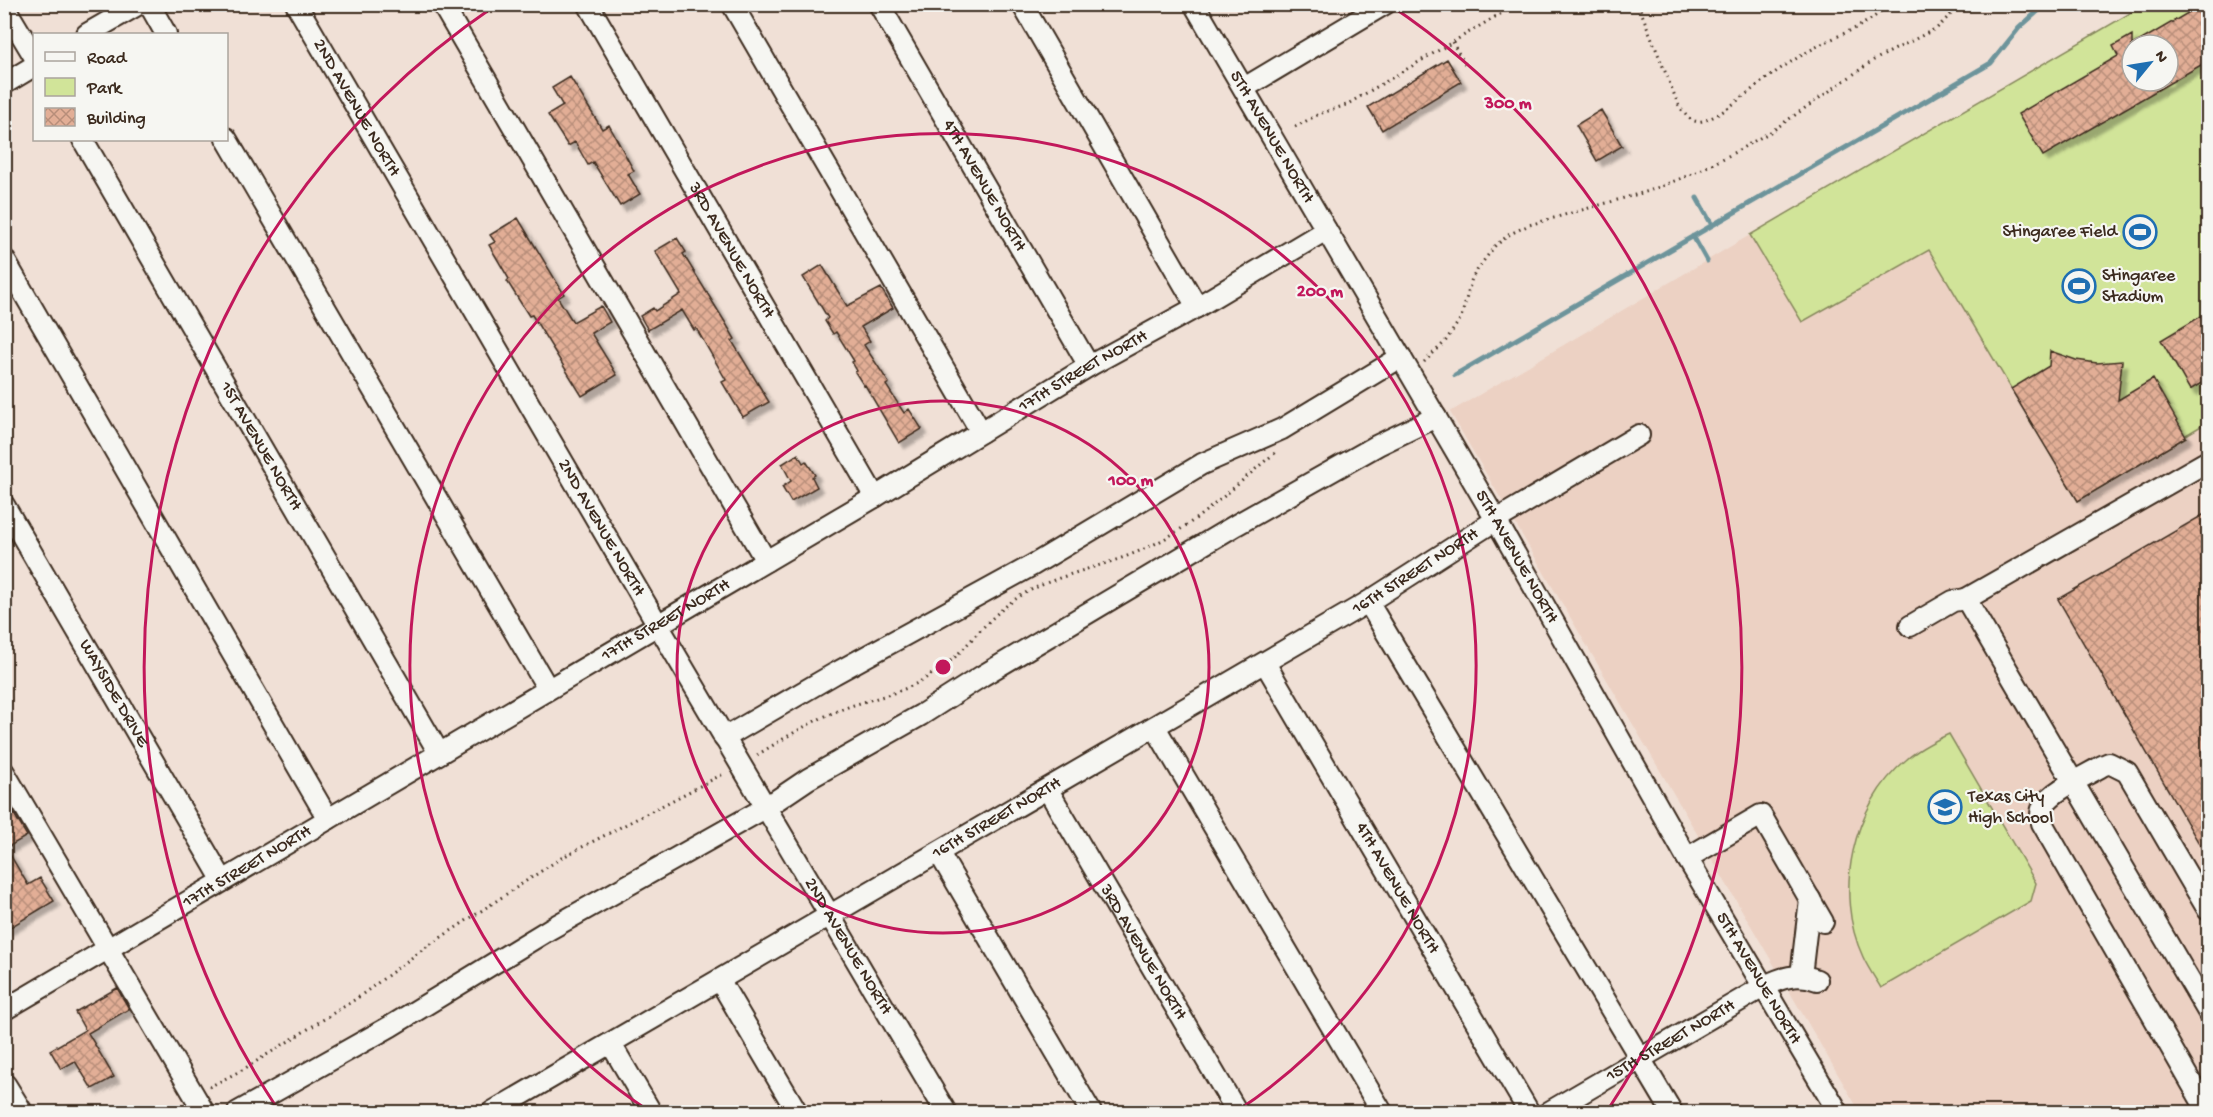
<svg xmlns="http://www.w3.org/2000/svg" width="2213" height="1117" font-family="'Gochi Hand',sans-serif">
	<defs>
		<pattern id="building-cross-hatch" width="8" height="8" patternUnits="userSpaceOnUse" patternTransform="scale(1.5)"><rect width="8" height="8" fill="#e2ae96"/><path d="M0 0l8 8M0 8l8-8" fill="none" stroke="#b88e7a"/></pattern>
		<filter id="shadow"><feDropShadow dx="5.5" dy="5.5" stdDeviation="1.5" flood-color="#0004"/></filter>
	</defs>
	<rect width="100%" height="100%" fill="#f0e0d6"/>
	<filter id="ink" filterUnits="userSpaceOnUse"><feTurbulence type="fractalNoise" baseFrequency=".0167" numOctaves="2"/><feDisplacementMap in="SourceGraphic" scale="12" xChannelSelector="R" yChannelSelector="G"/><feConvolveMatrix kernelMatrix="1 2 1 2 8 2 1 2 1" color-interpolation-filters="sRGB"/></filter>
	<g filter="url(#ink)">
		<!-- built -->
		<path fill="#ecd1c3" d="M1750,235L1802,322L1929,249L2078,501L2186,437L2185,435L2208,422V1112H1860L1450,412Z"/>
		<!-- green -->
		<path fill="#d1e499" stroke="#86875c" stroke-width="1.5" fill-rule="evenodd" d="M2144,5H2208V422L2186,435V437L2078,501L1929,250L1802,322L1750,235ZM2132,45H2168V81H2132Z
			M1949,734L2036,883L2031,901L1881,988C1875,978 1868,968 1863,957C1833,893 1852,805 1906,760C1918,749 1934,741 1949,734Z"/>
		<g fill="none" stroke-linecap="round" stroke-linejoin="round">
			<!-- stream -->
			<path stroke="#6d949b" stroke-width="5" d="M1697,198L1712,225
				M1693,236L1707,261
				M1455,375L1991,63L2019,28L2046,4"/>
		</g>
		<!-- building -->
		<path fill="url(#building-cross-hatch)" stroke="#3b2a1e" stroke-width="1.5" filter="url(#shadow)" d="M2203,4H2208V61L2043,156L2018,114L2118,56L2113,46L2132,35V81H2168V45H2133Z
			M1447,59L1461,82L1382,130L1368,107Z
			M570,77L602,129L609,125L634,171L628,174L640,194L620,206L593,162L588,165L575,142L568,146L548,115L563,106L552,88Z
			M1601,110L1622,146L1597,161L1576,125Z
			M518,218L564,294L558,298L573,322L601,306L610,322L591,333L617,375L582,396L532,315L529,316L507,281L509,279L489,245L495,242L490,235Z
			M677,238L686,252L683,254L725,322L735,339L732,341L769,402L743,417L722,382L726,380L696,328L694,330L682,310L648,330L640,316L653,308L655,311L681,294L655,251Z
			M822,265L847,306L881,288L893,308L861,327L870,341L864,345L889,383L886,385L904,413L909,409L922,429L899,443L865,385L864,386L855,372L857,371L852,362L854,361L836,332L833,334L825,321L828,318L803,277Z
			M2208,312V379L2190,390L2161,340Z
			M2050,351L2076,360L2097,363L2122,361L2118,400L2153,379L2186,437L2078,501L2011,389L2049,366Z
			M798,454L803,463L806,461L815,475L812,477L817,487L791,502L782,487L791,481L782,464Z
			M2208,512V859L2058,599Z
			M4,797L27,836L6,848L28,885L40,878L54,901L4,931Z
			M117,988L129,1009L88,1033L114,1077L92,1089L75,1061L61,1069L50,1050L85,1030L75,1012Z"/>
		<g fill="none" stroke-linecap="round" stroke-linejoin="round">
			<!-- minor casing -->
			<g stroke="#3b2a1e" stroke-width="24">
				<g id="minor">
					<path d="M149,4L166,34"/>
					<path id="s1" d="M296,4L658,625L946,1112"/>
					<path d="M442,4L766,561"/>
					<path id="s2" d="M588,4L875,497"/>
					<path d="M732,4L981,432"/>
					<path id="s3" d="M879,4L1089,366"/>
					<path d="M1022,4L1197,307"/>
					<path id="s4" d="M1194,4L1496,520L1687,858L1838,1112"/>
					<path d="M4,6L34,56"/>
					<path d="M87,34L139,4"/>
					<path d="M4,84L34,66"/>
					<path d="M1244,88L1385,4"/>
					<path d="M226,138L548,689"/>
					<path id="s5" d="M83,140L439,753"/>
					<path d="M4,259L328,819"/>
					<path d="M2208,461L1966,599L2208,1012"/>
					<path id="s6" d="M4,505L223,881"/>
					<path d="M1368,602L1672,1112"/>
					<path d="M1910,626L1953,601L1966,599"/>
					<path id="s7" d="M1265,663L1529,1112"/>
					<path d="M1155,727L1382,1112"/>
					<path d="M724,738L834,674L1033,565L1202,464L1282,429L1401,357"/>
					<path d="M4,772L204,1112"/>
					<path id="s8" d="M1048,790L1237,1112"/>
					<path d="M939,853L1091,1112"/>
					<path d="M1687,858L1761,815L1823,922"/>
					<path d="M2208,910L2127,772L2109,763L2102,766C2086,776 2054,789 2044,805C2040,811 2041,816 2042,823L2208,1112"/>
					<path d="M1801,976L1810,899"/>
					<path d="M720,981L797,1112"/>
					<path id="s9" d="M4,1010L875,497L1089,366L1197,307L1326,230"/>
					<path d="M611,1044L651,1112"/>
					<path d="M238,1112L391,1026L550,929L765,808L808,779L921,715L982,676L1236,525L1378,445L1436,417"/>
					<path id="s10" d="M492,1112L1368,602L1496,520L1639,435"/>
					<path id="s11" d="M1549,1112L1763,987C1780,978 1798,972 1817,980"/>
				</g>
			</g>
			<!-- major casing -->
			<g stroke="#3b2a1e" stroke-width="28">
				<path id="major" d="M4,1086L20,1112"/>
			</g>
			<!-- path -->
			<path stroke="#3b2a1e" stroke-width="3" stroke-dasharray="1.5 4.5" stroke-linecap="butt" d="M1638,4L1678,104C1684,113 1690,124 1702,121C1719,117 1735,102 1749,92C1770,75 1794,59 1818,46C1843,32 1868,27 1888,4
				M1452,42L1465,64
				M1295,127L1319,114L1346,105L1517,4
				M1424,362L1445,342L1461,318L1472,278L1482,263L1495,246L1510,234L1529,225L1649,191L1692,174L1728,156L1772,131L1874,60L1937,28L1952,13L1956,4
				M757,755C785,738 814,719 845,708C872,698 901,694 926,678C935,672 946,665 955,657C979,633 998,607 1029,591C1066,572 1107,566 1144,549C1198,525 1231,488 1275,453
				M209,1087L244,1069L356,999L422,950L561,858L725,773"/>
			<!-- minor -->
			<use href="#minor" stroke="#f6f6f2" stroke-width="20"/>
			<!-- major -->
			<use href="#major" stroke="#f6f6f2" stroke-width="24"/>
		</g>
	</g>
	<!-- distance rings -->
	<g fill="none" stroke="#c2185b" stroke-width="3">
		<circle cx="943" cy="667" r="266"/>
		<path d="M649 1111A533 533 0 1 1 1237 1111"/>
		<path d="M277 1108A799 799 0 0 1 496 5M1390 5A799 799 0 0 1 1609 1108"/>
	</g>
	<!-- icons -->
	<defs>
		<g id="stadium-ring" transform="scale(1.725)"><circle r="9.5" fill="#f6f6f2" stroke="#1f6fb2" stroke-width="1.5"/><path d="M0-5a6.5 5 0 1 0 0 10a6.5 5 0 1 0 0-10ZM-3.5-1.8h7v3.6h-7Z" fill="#1f6fb2"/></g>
		<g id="school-ring" transform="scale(1.725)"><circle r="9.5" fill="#f6f6f2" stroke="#1f6fb2" stroke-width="1.5"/><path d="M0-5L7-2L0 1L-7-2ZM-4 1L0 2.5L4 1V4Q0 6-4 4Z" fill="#1f6fb2"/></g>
	</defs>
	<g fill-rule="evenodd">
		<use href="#stadium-ring" x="2140" y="232"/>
		<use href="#stadium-ring" x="2079" y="286"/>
		<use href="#school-ring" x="1945" y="807"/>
	</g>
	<g text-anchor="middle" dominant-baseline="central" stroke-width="4.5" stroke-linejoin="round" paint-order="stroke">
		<!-- street labels -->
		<g font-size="18" fill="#3b2a1e" stroke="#f6f6f2">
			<text stroke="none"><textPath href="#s1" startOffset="120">2ND AVENUE NORTH</textPath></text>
			<text stroke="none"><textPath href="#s4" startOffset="154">5TH AVENUE NORTH</textPath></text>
			<text stroke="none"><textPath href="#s3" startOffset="210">4TH AVENUE NORTH</textPath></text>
			<text stroke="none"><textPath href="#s2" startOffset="285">3RD AVENUE NORTH</textPath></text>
			<text stroke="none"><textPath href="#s9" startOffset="1254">17TH STREET NORTH</textPath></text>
			<text stroke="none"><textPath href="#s5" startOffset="354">1ST AVENUE NORTH</textPath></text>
			<text stroke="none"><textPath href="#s1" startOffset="606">2ND AVENUE NORTH</textPath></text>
			<text stroke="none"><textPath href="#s4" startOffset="640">5TH AVENUE NORTH</textPath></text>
			<text stroke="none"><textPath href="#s10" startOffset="1070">16TH STREET NORTH</textPath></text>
			<text stroke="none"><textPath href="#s9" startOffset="768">17TH STREET NORTH</textPath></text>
			<text stroke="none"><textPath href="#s6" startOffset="218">WAYSIDE DRIVE</textPath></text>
			<text stroke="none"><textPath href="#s10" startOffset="584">16TH STREET NORTH</textPath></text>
			<text stroke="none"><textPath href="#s9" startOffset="282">17TH STREET NORTH</textPath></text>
			<text stroke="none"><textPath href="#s7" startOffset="261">4TH AVENUE NORTH</textPath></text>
			<text stroke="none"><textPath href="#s1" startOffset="1092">2ND AVENUE NORTH</textPath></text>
			<text stroke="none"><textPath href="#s8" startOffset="188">3RD AVENUE NORTH</textPath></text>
			<text stroke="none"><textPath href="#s4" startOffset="1126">5TH AVENUE NORTH</textPath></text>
			<text stroke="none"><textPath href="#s11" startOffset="141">15TH STREET NORTH</textPath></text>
		</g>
		<!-- poi labels -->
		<g font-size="18" fill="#3b2a1e" stroke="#f6f6f2" text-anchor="start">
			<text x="2117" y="232" text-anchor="end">Stingaree Field</text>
			<text x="2102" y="276">Stingaree<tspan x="2102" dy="21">Stadium</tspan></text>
			<text x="1968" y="797">Texas City<tspan x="1968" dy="21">High School</tspan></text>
		</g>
	</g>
	<circle cx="943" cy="667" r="9" fill="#c2185b" stroke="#f6f6f2" stroke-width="3"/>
	<g font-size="18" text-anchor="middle" font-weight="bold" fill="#c2185b" stroke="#f6f6f2" stroke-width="4.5" stroke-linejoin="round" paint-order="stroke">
		<text x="1508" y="108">300 m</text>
		<text x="1320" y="296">200 m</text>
		<text x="1131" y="485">100 m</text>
	</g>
	<!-- margin -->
	<rect width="2213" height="1117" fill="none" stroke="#f6f6f2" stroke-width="24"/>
	<rect x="12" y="12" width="2189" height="1093" fill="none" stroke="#3b2a1e" stroke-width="2" filter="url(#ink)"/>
	<!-- legend -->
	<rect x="33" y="33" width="195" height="108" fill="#f6f6f2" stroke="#aba49d" stroke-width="1.5"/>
	<rect x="45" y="52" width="30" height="9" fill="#f6f6f2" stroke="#aba49d" stroke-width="1.5"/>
	<text x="87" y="63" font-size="18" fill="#3b2a1e">Road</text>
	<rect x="45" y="78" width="30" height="18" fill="#d1e499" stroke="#aba49d" stroke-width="1.5"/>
	<text x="87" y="93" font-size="18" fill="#3b2a1e">Park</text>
	<rect x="45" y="108" width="30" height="18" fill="url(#building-cross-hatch)" stroke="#aba49d" stroke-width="1.5"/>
	<text x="87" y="123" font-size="18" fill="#3b2a1e">Building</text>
	<!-- north arrow -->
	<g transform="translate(2150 63) rotate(60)"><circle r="28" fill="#f6f6f2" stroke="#aba49d" stroke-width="1.5"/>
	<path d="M0-4.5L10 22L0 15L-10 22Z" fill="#1f6fb2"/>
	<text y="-9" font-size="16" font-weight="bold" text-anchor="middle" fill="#3b2a1e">N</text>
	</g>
</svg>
